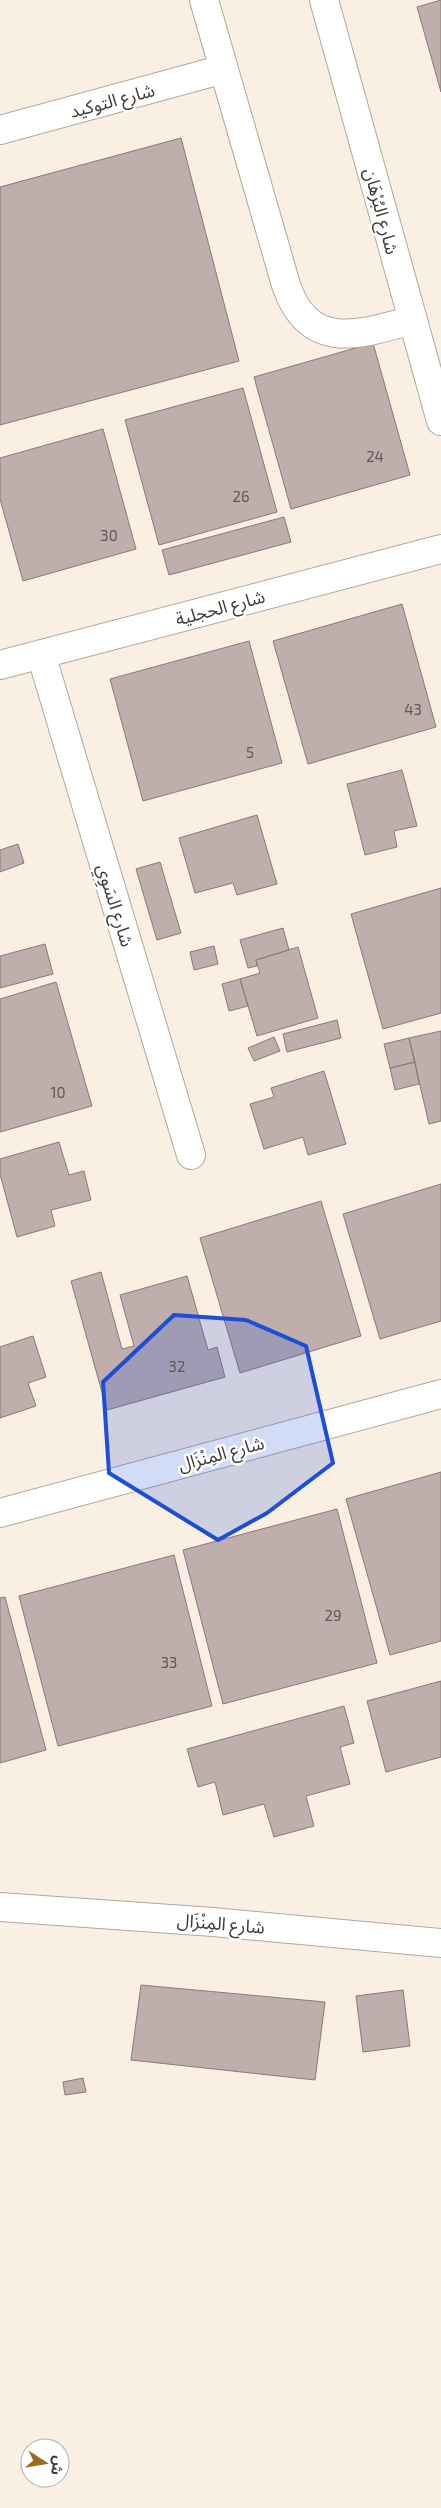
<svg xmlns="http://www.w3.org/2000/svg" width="441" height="2508" font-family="'Exo 2','Noto Sans Arabic',sans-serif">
	<rect width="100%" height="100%" fill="#faefe3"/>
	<!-- building -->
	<path fill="#c0aeac" stroke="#897977" d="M441,0V92L417,7Z
		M181,138L239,361L0,425V187Z
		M373,343L410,475L291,509L254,377Z
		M243,388L277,512L159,545L125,420Z
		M103,429L136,549L23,581L0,499V458Z
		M284,517L291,542L169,575L162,550Z
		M402,604L436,727L308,764L273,641Z
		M249,641L282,763L143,801L110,679Z
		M402,770L417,826L394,831L397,847L365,855L347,784Z
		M257,815L277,884L237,895L233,883L195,893L179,838Z
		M18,844L24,863L0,872V850Z
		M160,862L181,933L157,940L136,869Z
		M441,888V1013L383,1029L351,914Z
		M283,928L289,950L256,960L257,966L248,968L240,940Z
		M45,944L53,974L0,988V956Z
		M214,946L218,964L194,970L190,952Z
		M298,947L318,1018L257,1036L240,979L260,973L256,960Z
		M240,979L248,1006L229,1011L222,984Z
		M56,982L92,1106L0,1132V999Z
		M337,1020L341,1038L287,1052L283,1034Z
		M441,1031V1121L429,1124L409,1038Z
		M274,1037L280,1051L254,1061L248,1048Z
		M409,1038L415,1062L390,1068L384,1044Z
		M415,1062L419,1084L395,1090L390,1068Z
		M324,1071L346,1144L308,1155L303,1137L264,1149L250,1104L274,1097L271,1088Z
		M59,1142L69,1175L84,1171L91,1200L51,1210L55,1226L17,1237L0,1174V1159Z
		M441,1184V1321L380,1339L343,1214Z
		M321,1201L361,1336L240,1373L200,1238Z
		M101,1272L122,1349L134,1346L120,1295L187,1276L208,1350L217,1347L225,1377L107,1410L71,1281Z
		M33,1336L46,1377L28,1383L36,1406L0,1418V1347Z
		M441,1472V1641L390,1655L346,1499Z
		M337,1509L377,1663L223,1704L183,1550Z
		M174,1555L212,1706L58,1746L19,1596Z
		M5,1597L46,1750L0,1763V1598Z
		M441,1681V1757L386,1772L367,1701Z
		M344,1706L354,1743L340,1747L350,1784L306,1796L314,1826L274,1837L264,1804L223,1815L215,1782L198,1787L187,1749Z
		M141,1985L325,2002L315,2080L131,2060Z
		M403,1990L410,2046L363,2052L356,1996Z
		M83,2078L86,2092L65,2095L63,2082Z"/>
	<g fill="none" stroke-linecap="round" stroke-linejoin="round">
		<!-- minor casing -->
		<g stroke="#b2a89c" stroke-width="30">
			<path id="minor" d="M204,0L286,285C309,352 358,335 412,320
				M324,0L441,421
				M0,130L224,69
				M41,654L191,1155
				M0,665L441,549
				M0,1513L441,1394
				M0,1907L213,1922L441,1943"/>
		</g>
		<!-- minor -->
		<use href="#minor" stroke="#fff" stroke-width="28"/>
	</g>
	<!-- marked area -->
	<path fill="#1d4ed8" fill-opacity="0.2" stroke="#1d4ed8" stroke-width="4" stroke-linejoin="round" d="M174,1315L246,1320L306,1346L333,1463L267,1513L218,1540L109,1473L103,1382Z"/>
	<g text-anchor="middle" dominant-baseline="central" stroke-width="5" stroke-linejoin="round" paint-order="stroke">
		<!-- number labels -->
		<g font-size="15" fill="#5f5854">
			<text x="375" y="456">24</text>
			<text x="241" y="496">26</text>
			<text x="109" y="535">30</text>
			<text x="413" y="709">43</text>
			<text x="250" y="752">5</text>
			<text x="58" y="1092">10</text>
			<text x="177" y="1366">32</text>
			<text x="333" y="1615">29</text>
			<text x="169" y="1662">33</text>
		</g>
		<!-- street labels -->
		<g font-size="18" fill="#3f3b36" stroke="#fff">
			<text transform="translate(112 100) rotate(-15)">شارع التوكيد</text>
			<text transform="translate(382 211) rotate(75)">شارع البُرْهَان</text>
			<text transform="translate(220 607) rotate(-15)">شارع الحجلية</text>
			<text transform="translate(116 905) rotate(73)">شارع السَوِي</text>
			<text transform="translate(221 1453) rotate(-15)">شارع المِنْزَال</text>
			<text transform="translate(221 1923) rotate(5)">شارع المِنْزَال</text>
		</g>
	</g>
	<!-- north arrow -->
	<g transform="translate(45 2463) rotate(102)"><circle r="24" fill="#ffffff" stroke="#b2b1af"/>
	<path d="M0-4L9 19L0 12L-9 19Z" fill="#9b6c1d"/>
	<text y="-8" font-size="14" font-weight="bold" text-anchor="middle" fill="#3f3b36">ش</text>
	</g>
</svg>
